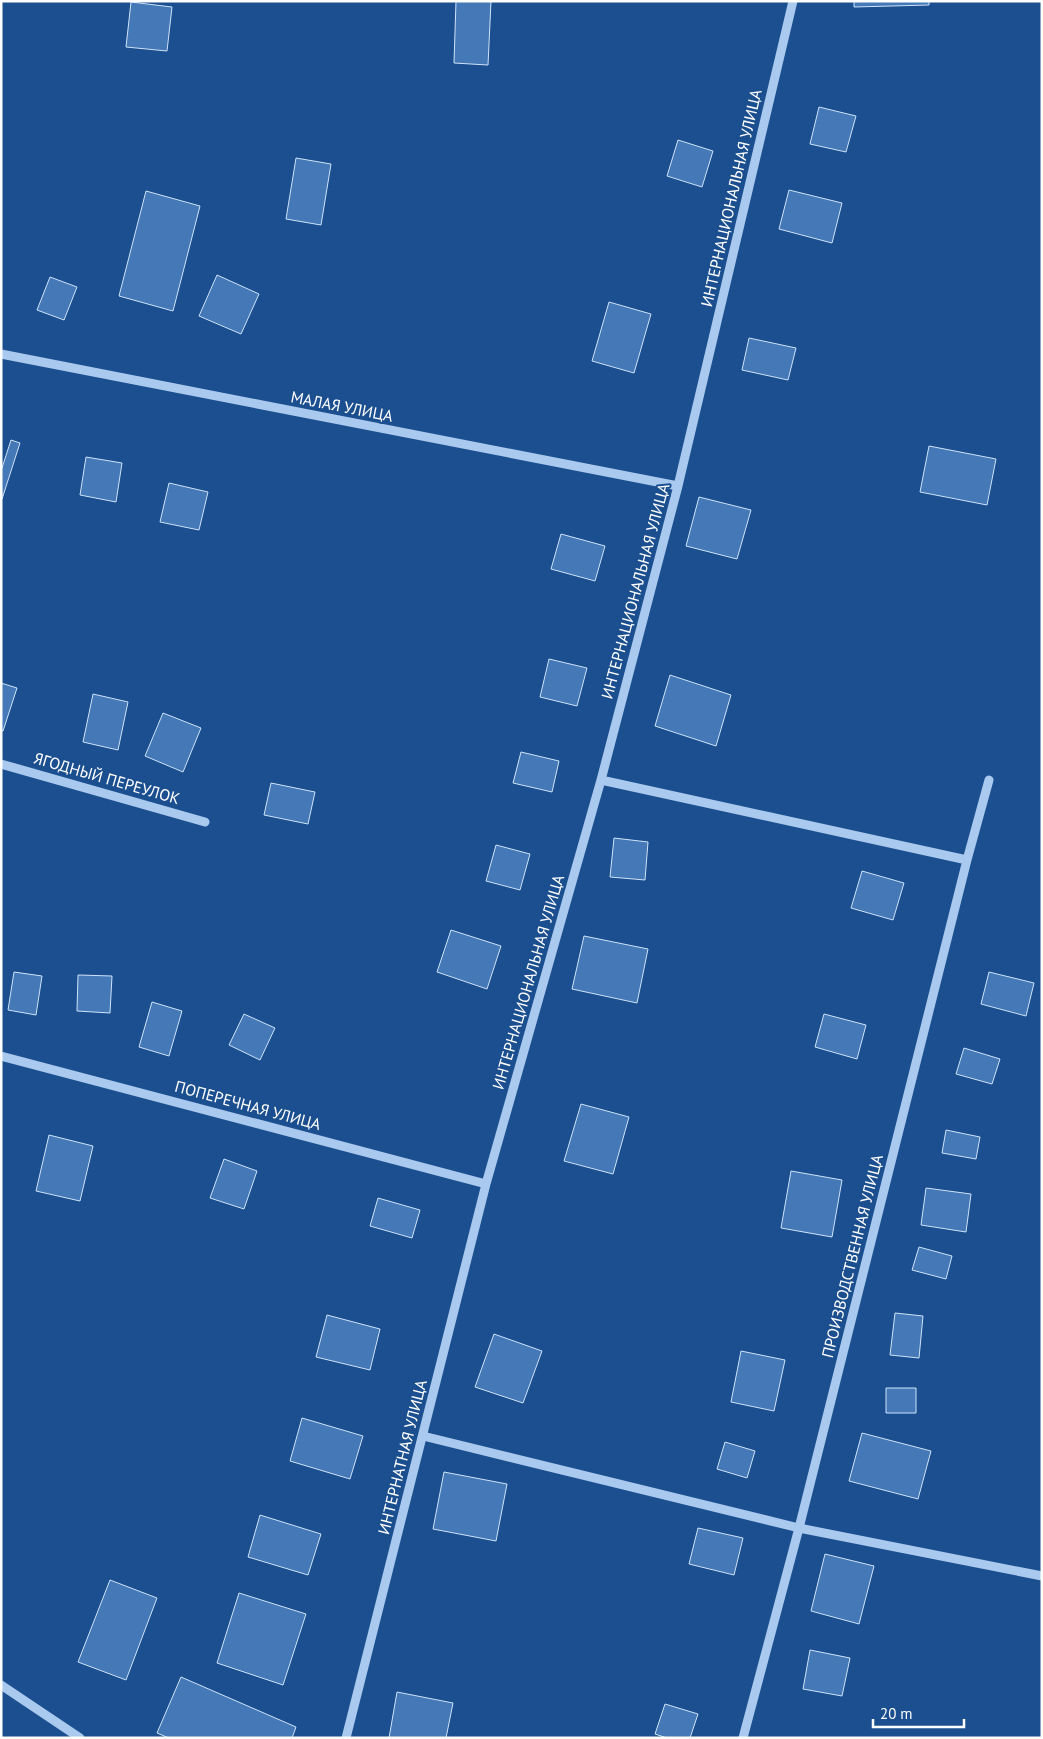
<svg xmlns="http://www.w3.org/2000/svg" width="1043" height="1739" font-family="'PT Sans',sans-serif">
	<rect width="100%" height="100%" fill="#1b4f8f"/>
	<!-- building -->
	<path fill="#4478b7" stroke="#cfe3fa" d="M456,1H491L488,65L454,63Z
		M854,1H929V5L854,7Z
		M131,2L172,7L167,51L126,47Z
		M819,107L856,116L846,152L810,144Z
		M678,140L713,151L702,187L667,176Z
		M296,158L331,164L321,225L286,219Z
		M789,190L842,203L832,243L779,229Z
		M146,191L200,206L173,311L119,296Z
		M217,275L259,294L241,334L199,316Z
		M50,277L77,287L64,320L37,310Z
		M609,302L651,314L634,373L592,361Z
		M749,338L796,348L788,380L742,370Z
		M11,440L20,443L2,499L1,471Z
		M929,446L996,459L987,505L920,492Z
		M86,457L122,463L116,502L80,495Z
		M169,483L208,492L199,530L160,522Z
		M699,497L751,510L737,559L686,546Z
		M561,534L605,546L595,581L551,569Z
		M549,659L587,668L577,706L540,697Z
		M670,675L731,695L716,746L655,726Z
		M1,683L17,688L3,731L1,730Z
		M93,694L128,702L118,750L83,742Z
		M163,713L201,728L183,772L145,756Z
		M521,752L559,761L552,792L513,783Z
		M271,783L315,792L308,824L264,815Z
		M614,838L648,842L645,880L610,877Z
		M496,845L530,854L520,890L486,881Z
		M862,871L904,883L893,920L851,908Z
		M451,930L501,946L487,989L437,972Z
		M584,936L648,949L637,1003L572,989Z
		M14,972L42,976L36,1015L8,1010Z
		M989,972L1034,983L1026,1016L981,1004Z
		M78,975L112,976L110,1013L77,1011Z
		M152,1002L182,1011L169,1056L139,1047Z
		M244,1014L275,1028L260,1060L229,1045Z
		M824,1014L866,1025L857,1059L815,1047Z
		M964,1048L1000,1059L992,1084L956,1074Z
		M581,1104L629,1117L613,1174L564,1161Z
		M946,1130L980,1137L976,1159L942,1153Z
		M49,1135L93,1146L80,1201L36,1191Z
		M224,1159L257,1171L244,1209L210,1198Z
		M791,1171L842,1180L832,1237L781,1228Z
		M926,1188L971,1194L966,1232L921,1225Z
		M378,1198L420,1210L412,1238L370,1226Z
		M919,1247L952,1256L946,1279L912,1270Z
		M895,1313L923,1316L919,1358L890,1355Z
		M327,1315L380,1329L370,1370L316,1357Z
		M494,1334L542,1351L523,1403L475,1387Z
		M741,1351L785,1360L774,1411L731,1402Z
		M886,1388H916V1413H886Z
		M302,1418L363,1436L350,1479L290,1461Z
		M862,1433L931,1451L918,1499L849,1481Z
		M725,1442L755,1451L747,1478L717,1469Z
		M444,1472L507,1484L496,1541L433,1529Z
		M260,1515L321,1534L308,1575L248,1557Z
		M698,1528L743,1538L734,1575L689,1564Z
		M825,1554L874,1566L859,1624L811,1611Z
		M110,1580L157,1598L126,1680L78,1662Z
		M239,1593L306,1614L283,1685L217,1663Z
		M810,1650L850,1658L842,1696L803,1689Z
		M181,1677L296,1727L292,1738H169L157,1733Z
		M397,1692L453,1703L446,1738H389Z
		M665,1704L698,1714L690,1738H667L655,1734Z"/>
	<g fill="none" stroke-linecap="round" stroke-linejoin="round">
		<!-- minor -->
		<path stroke="#a9c9ee" stroke-width="9" d="M1,354L678,486
			M1,764L205,822
			M601,780L967,860
			M1,1056L486,1184
			M423,1436L799,1528L1042,1576
			M1,1685L80,1738
			M346,1738L486,1184L601,780L678,486L793,1
			M743,1738L799,1528L967,860L989,780"/>
	</g>
	<g text-anchor="middle" dominant-baseline="central" stroke-width="4" stroke-linejoin="round" paint-order="stroke">
		<!-- street labels -->
		<g font-size="16" fill="#fff" stroke="#1b4f8f">
			<text transform="translate(731 198) rotate(-77)">ИНТЕРНАЦИОНАЛЬНАЯ УЛИЦА</text>
			<text transform="translate(342 406) rotate(11)">МАЛАЯ УЛИЦА</text>
			<text transform="translate(635 591) rotate(-75)">ИНТЕРНАЦИОНАЛЬНАЯ УЛИЦА</text>
			<text transform="translate(107 778) rotate(16)">ЯГОДНЫЙ ПЕРЕУЛОК</text>
			<text transform="translate(528 982) rotate(-74)">ИНТЕРНАЦИОНАЛЬНАЯ УЛИЦА</text>
			<text transform="translate(248 1105) rotate(15)">ПОПЕРЕЧНАЯ УЛИЦА</text>
			<text transform="translate(852 1256) rotate(-76)">ПРОИЗВОДСТВЕННАЯ УЛИЦА</text>
			<text transform="translate(402 1457) rotate(-76)">ИНТЕРНАТНАЯ УЛИЦА</text>
		</g>
	</g>
	<!-- border -->
	<rect width="1043" height="1739" fill="none" stroke="#ffffff" stroke-width="5"/>
	<!-- scale -->
	<path d="M873 1719v8h91v-8" fill="none" stroke="#ffffff" stroke-width="2.5"/>
	<text x="880" y="1719" font-size="15" fill="#ffffff" stroke="#1b4f8f" stroke-width="4" paint-order="stroke">20 m</text>
</svg>
